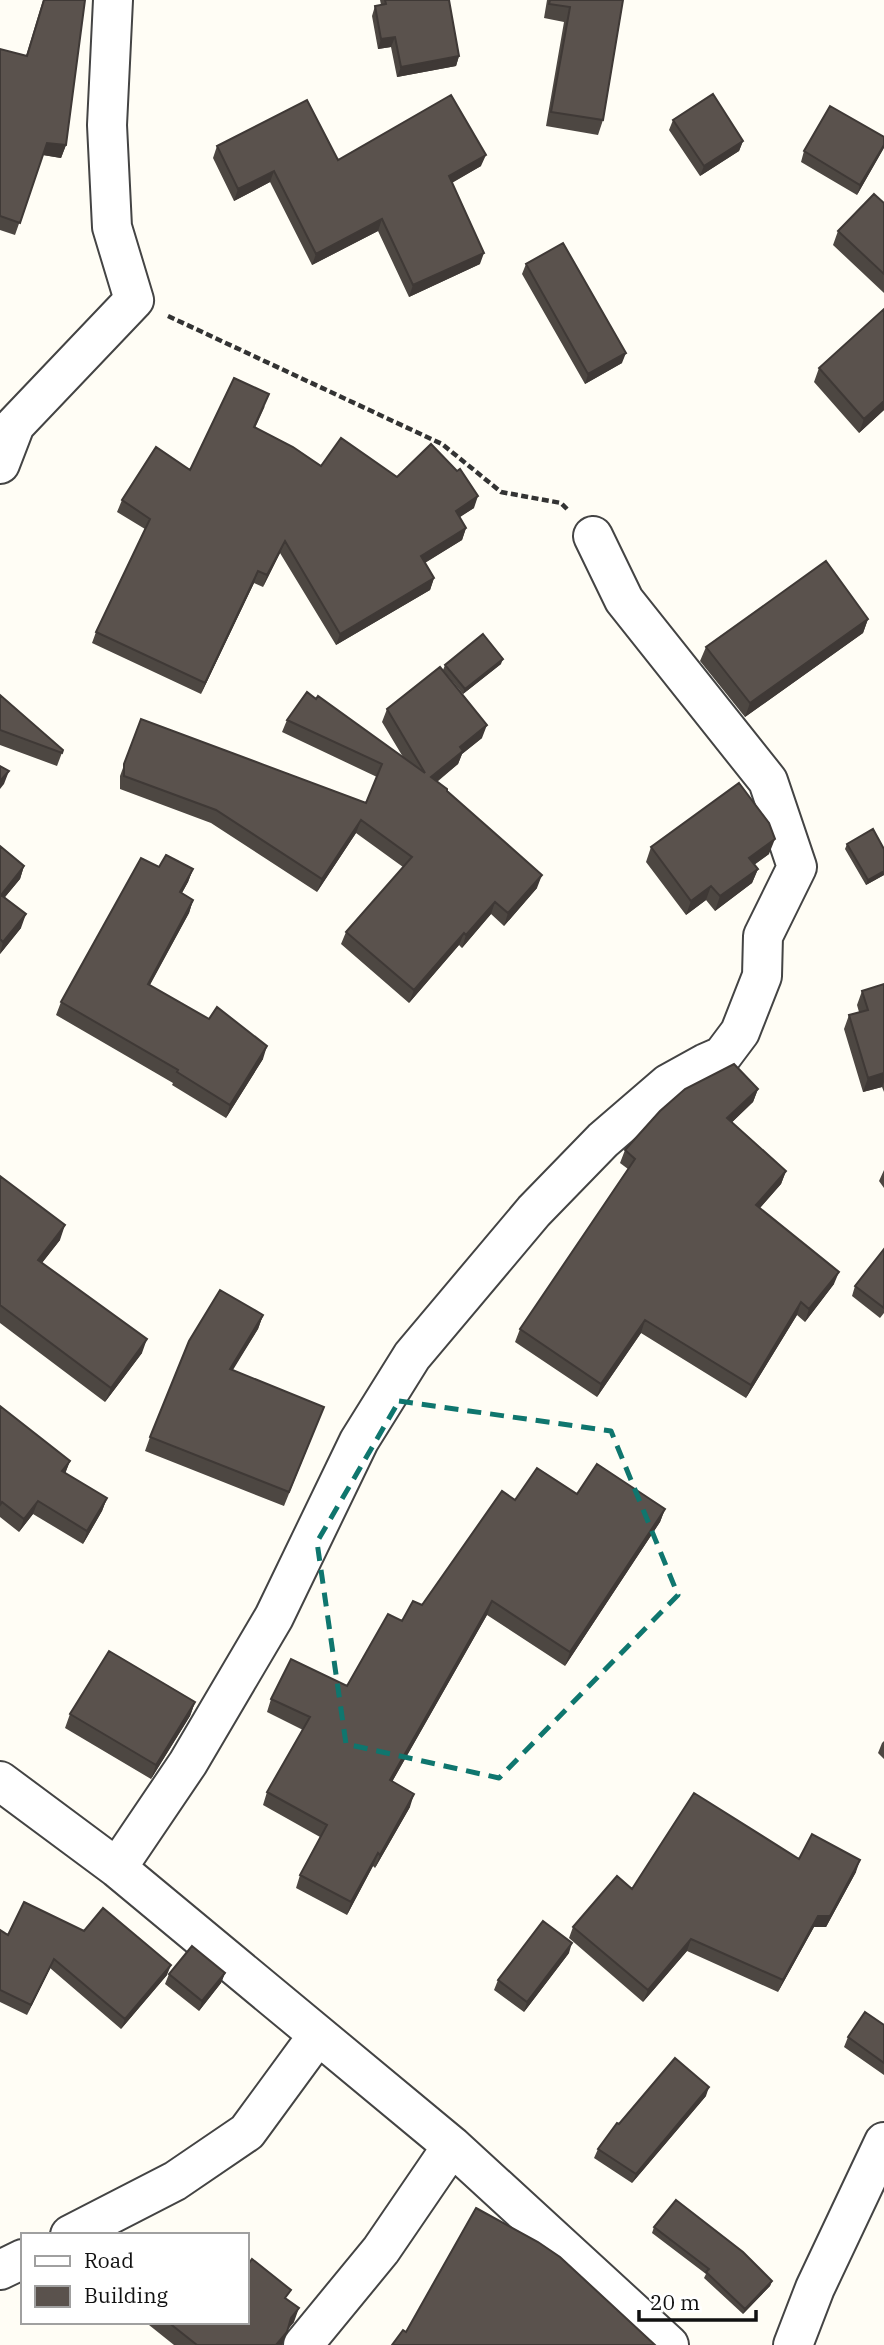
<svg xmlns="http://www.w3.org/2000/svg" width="884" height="2345" font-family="'IBM Plex Serif',serif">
	<rect width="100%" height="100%" fill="#fffdf5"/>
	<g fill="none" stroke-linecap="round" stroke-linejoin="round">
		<!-- minor casing -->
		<g stroke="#444" stroke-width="42">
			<path id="minor" d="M0,464L15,425L134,300L112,227L107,125L113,0
				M0,1781L117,1868L452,2146L669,2345
				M117,1868L188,1763L274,1617L359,1441L412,1356L534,1211L603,1140L668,1084L706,1063L722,1056L740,1032L762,976L763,936L797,867L768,781L624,600L593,536
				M70,2235L175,2181L247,2132L318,2035
				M0,2270L23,2259
				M303,2345L381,2250L452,2146
				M793,2345L815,2288L884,2142"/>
		</g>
		<!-- path -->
		<path stroke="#333" stroke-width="4.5" stroke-dasharray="7 3.5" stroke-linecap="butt" d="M168,316L442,444L501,492L561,503L568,510"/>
		<!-- minor -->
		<use href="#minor" stroke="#fff" stroke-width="38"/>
	</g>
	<!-- wall -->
	<path fill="#4d4742" d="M43,0L66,145L61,158L43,155L15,235L0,230V49L26,56Z
		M380,0H449L459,56L456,66L397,77L391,47L378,49L372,16L375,6L381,5Z
		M547,0H623L603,120L598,135L546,126L564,22L544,18Z
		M673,120L743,141L739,151L700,176L669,130Z
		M217,146L338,160L481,166L452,183L480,264L409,297L378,231L312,265L270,182L234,201L213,158Z
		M883,149L857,195L801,162L804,151Z
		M884,203V293L833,245L838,231Z
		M526,264L622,363L585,384L522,274Z
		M819,368L884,410L859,433L814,382Z
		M265,406L255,428L321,466L397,477L474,508L459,517L466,528L462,540L425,563L434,578L430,590L336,645L280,553L263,587L254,583L201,694L92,643L96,632L145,529L117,512L122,500L190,470Z
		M868,619L863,633L745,717L700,661L706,647Z
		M501,664L463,694L443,670L445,665Z
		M0,695L63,750L57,766L0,745Z
		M316,699L403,757L382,722L387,709L482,738L462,754L458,764L437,782L537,888L504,926L491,914L462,948L459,945L409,1003L341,944L346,932L403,867L356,833L317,892L211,823L120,789V776L141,719L366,803L377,777L282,732L287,720Z
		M847,844L884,849V875L866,885L845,849Z
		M0,846L24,866L20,879L5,897L21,928L0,954Z
		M651,847L769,854L754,865L758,869L752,883L715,911L706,900L686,915L646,862Z
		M159,867L193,869L188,882L182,893L193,900L189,913L150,985L263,1059L226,1118L172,1085L173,1083L56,1015L61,1002Z
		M884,984V1092L882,1087L863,1092L844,1029L849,1015L859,1012L857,1005L862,991Z
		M758,1089L753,1102L732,1122L786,1171L781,1184L760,1208L834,1284L805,1322L797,1315L746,1398L641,1333L597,1397L515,1342L520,1329L628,1169L620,1163L625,1150Z
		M884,1170V1188L879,1181Z
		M0,1176L60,1240L42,1263L142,1353L105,1402L0,1323Z
		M884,1249V1313L880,1318L852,1296L855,1286Z
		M263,1315L258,1329L232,1370L324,1407L284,1506L145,1451L150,1437Z
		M0,1406L70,1461L65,1473L107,1498L102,1511L83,1544L33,1514L19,1532L0,1517Z
		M577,1494L665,1509L660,1522L565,1666L487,1615L392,1782L410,1807L375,1868L373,1866L347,1915L296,1888L300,1875L320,1837L263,1805L267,1792L303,1730L267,1712L271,1699L347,1686L402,1621L422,1605L515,1500Z
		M195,1702L190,1716L151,1779L65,1728L70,1714Z
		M884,1741V1759L878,1753L882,1743Z
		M799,1859L856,1872L826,1927H814L778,1992L687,1951L643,2002L569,1938L573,1927L632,1889Z
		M0,1930L8,1935L167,1975L121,2029L50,1968L27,2015L0,2002Z
		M569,1953L524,2012L494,1990L498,1980Z
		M225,1973L221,1983L199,2011L165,1984L169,1974Z
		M884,2025V2075L844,2047L848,2037Z
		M706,2096L632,2183L594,2158L598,2149L619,2124Z
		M654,2227L772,2281L770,2286L743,2314L704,2278L706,2274L652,2233Z
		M288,2300L294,2322L287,2330L282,2345H174L149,2325L150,2322H247Z"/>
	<!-- shaded-wall -->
	<path fill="#3f3936" d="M395,37L391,47L378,49L381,39Z
		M459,56L456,66L397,77L401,67Z
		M743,141L739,151L700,176L704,166Z
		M47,143L66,145L61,158L43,155Z
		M884,145V148L857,195L860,185Z
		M486,155L481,166L444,187L449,176Z
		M274,171L270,182L234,201L238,189Z
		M382,219L378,231L312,265L316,254Z
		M484,253L480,264L409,297L413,285Z
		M626,353L622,363L585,384L588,374Z
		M884,401V410L859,433L864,419Z
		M478,496L474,508L451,523L456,511Z
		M466,528L462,540L416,568L421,556Z
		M285,541L280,553L263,587L267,575Z
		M258,571L254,583L201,694L205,683Z
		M434,578L430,590L336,645L340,634Z
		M868,619L863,633L745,717L750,703Z
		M503,659L501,664L463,694L465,689Z
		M487,725L482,738L462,754L458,764L426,790L431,777L460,747Z
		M9,771L4,784L0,789V781Z
		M361,820L356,833L317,892L322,879Z
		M775,839L769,854L744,872L749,858Z
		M24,866L20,879L0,903L1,895Z
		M193,869L188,882L175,905L180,892Z
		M758,869L752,883L715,911L720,896Z
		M884,871V875L866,885L868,880Z
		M542,875L537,888L504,926L508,913Z
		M711,886L706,900L686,915L691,901Z
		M193,900L189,913L143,997L148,984Z
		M495,902L491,914L462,948L466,935Z
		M26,914L21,928L0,954L3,942Z
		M464,933L459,945L409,1003L414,990Z
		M267,1046L263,1059L226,1118L230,1105Z
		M884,1073V1082L882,1087L863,1092L868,1078Z
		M758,1089L753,1102L723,1131L727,1118Z
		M786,1171L781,1184L751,1218L756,1205Z
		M65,1225L60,1240L33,1274L38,1260Z
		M839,1272L834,1284L805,1322L809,1309Z
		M801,1302L797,1315L746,1398L751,1385Z
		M263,1315L258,1329L225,1383L230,1369Z
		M645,1320L641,1333L597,1397L601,1384Z
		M147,1339L142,1353L105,1402L111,1388Z
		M70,1461L65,1474L62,1471Z
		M107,1498L102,1511L83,1544L87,1531Z
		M38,1501L33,1514L19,1532L24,1519Z
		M665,1509L660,1522L565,1666L570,1652Z
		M492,1601L487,1615L385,1794L390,1780Z
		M195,1702L190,1716L151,1779L156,1765Z
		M414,1794L410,1807L375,1868L380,1855Z
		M378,1853L373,1866L347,1915L351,1902Z
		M860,1860L856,1872L826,1927H814L778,1992L783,1980L818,1916Z
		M691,1939L687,1951L643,2002L648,1990Z
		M572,1943L569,1953L524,2012L527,2002Z
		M54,1959L50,1968L27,2015L31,2005Z
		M171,1965L167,1975L121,2029L125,2019Z
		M225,1973L221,1983L199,2011L202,2001Z
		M709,2087L706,2096L632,2183L636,2174Z
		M772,2281L770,2286L743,2314L745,2309Z
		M299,2308L294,2322L286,2332L291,2318Z
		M287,2332L282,2345H276Z"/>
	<!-- building -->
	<path fill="#5a524d" stroke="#3f3936" stroke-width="2" d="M44,0H85L66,145L47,143L20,223L0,216V49L27,56Z
		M385,0H449L459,56L401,67L395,37L381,39L375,6L386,4Z
		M550,0H623L603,120L551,112L570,7L549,4Z
		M713,94L743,141L704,166L673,120Z
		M451,95L486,155L449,176L484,253L413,285L382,219L316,254L274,171L238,189L217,146L307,100L338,160Z
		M830,106L884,137V145L860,185L804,151Z
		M874,194L884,203V274L838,231Z
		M563,243L626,353L588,374L526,264Z
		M884,309V401L864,419L819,368Z
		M234,378L269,394L254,427L293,447L321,466L341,438L397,477L431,444L457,471L460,469L478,496L456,511L466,528L421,556L434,578L340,634L285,541L267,575L258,571L205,683L96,632L150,519L122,500L156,447L190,470Z
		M826,561L868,619L750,703L706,647Z
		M483,634L503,659L465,689L445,665Z
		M440,667L487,725L460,747L463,751L431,777L447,789V791L542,875L508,913L495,902L466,935L464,933L414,990L346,932L412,857L361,820L322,879L216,810L124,776V764L141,719L366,803L382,764L287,720L307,692L316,699L318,696L425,773L387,709Z
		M0,695L63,750L62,753L0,730Z
		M0,766L9,771L0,781Z
		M739,783L769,823L775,839L749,858L758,869L720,896L711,886L691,901L651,847Z
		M873,829L884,849V871L868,880L847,844Z
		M0,846L24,866L1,895L26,914L3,942L0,939Z
		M166,855L193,869L180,892L193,900L148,984L209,1019L217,1007L267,1046L230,1105L177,1072L178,1070L61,1002L141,858L159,867Z
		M884,984V1073L868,1078L849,1015L868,1010L862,991Z
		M734,1064L758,1089L727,1118L786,1171L756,1205L839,1272L809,1309L801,1302L751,1385L645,1320L601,1384L520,1329L635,1159L625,1150L660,1111L685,1089Z
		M0,1176L65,1225L38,1260L147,1339L111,1388L0,1305Z
		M884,1249V1308L855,1286Z
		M220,1290L263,1315L230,1369L324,1407L289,1492L150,1437L189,1341Z
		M0,1406L70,1461L62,1471L107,1498L87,1531L38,1501L24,1519L2,1502L0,1505Z
		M597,1464L665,1509L570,1652L492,1601L390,1780L414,1794L380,1855L378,1853L351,1902L300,1875L327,1825L267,1792L310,1717L271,1699L291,1659L347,1686L388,1614L402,1621L413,1601L422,1605L502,1491L515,1500L537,1468L577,1494Z
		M109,1651L195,1702L156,1765L70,1714Z
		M694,1793L799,1859L812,1834L860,1860L830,1916H818L783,1980L691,1939L648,1990L573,1927L617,1876L632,1889Z
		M24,1902L84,1931L103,1908L171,1965L125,2019L54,1959L31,2005L0,1990V1930L8,1935Z
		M543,1921L572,1943L527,2002L498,1980Z
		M192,1946L225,1973L202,2001L169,1974Z
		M865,2012L884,2025V2063L848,2037Z
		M675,2058L709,2087L636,2174L598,2149L617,2123L619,2124Z
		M676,2200L743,2252L772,2281L745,2309L706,2272L709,2269L654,2227Z
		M476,2208L538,2242L560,2257L655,2345H392L403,2330L406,2332Z
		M252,2259L291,2290L285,2298L299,2308L291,2318L287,2332L276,2345H197L168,2322H247V2266Z"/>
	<!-- marked area -->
	<path fill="none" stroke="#0f766e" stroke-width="5" stroke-dasharray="14 9" stroke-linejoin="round" d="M399,1401L611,1431L678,1595L499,1778L346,1744L317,1542Z"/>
	<!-- legend -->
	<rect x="21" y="2233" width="228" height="91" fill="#ffffff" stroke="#a0a0a0" stroke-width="2"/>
	<rect x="35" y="2256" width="35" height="10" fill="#ffffff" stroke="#a0a0a0" stroke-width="2"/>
	<text x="84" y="2268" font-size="21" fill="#111111">Road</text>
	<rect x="35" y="2286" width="35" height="21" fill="#5a524d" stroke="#a0a0a0" stroke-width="2"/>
	<text x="84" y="2303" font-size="21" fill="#111111">Building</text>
	<!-- scale -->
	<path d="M639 2310v10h117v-10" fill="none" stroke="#111111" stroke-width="3.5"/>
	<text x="650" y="2310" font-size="21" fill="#111111" stroke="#ffffff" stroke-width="5" paint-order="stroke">20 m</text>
</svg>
